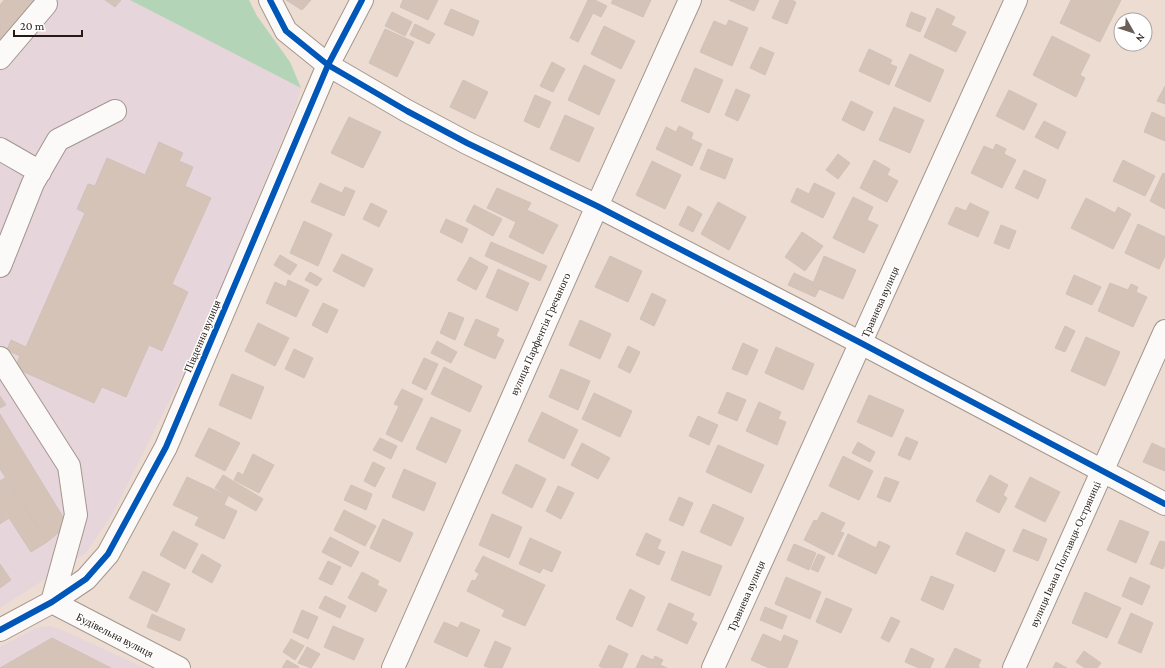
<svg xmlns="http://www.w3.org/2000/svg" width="1165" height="668" font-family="'Crimson Pro',serif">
	<rect width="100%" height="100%" fill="#eddcd2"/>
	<!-- industrial -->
	<path fill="#e6d5da" d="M4,0H130L301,88L296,106L193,354L114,511L86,553L0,608V5Z
		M49,626L60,629L145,668H0V647L36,628Z"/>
	<!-- green -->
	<path fill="#b3d4b6" d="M130,0H249L257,16L290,62L301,88Z"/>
	<!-- building -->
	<path fill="#d6c3b8" stroke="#cfc2ba" d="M4,0H36L0,41V5Z
		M105,0H121L115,7Z
		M286,0H311L302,10Z
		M403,0H438L428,20L400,7Z
		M588,0H595L607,6L601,17L593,13L578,42L570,38Z
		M613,0H651L643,17L611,3Z
		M729,0H759L754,11Z
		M780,0H791L796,2L787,24L772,18Z
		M1071,0H1121L1100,42L1060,23Z
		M937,8L955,17L951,25L966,32L956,52L924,37Z
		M451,9L479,21L473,36L444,24Z
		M392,12L412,22L405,36L385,26Z
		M911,12L926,18L920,32L906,26Z
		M729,20L748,28L732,66L700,52L714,21L726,26Z
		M415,24L435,34L429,44L410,35Z
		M604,26L635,41L621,69L591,54Z
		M385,29L414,42L397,77L369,63Z
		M1052,36L1090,55L1080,75L1085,78L1076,97L1033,75Z
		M760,47L774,53L765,75L750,68Z
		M869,49L892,60L890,64L897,67L889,85L859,71Z
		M910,54L944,70L930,102L895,86Z
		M552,62L565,69L553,92L540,86Z
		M584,65L615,80L599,115L568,100Z
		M695,68L723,80L709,113L681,101Z
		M463,80L488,92L475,119L450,107Z
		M1165,86V104L1157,101Z
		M736,89L750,95L738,121L725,115Z
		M1009,90L1037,104L1024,130L996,116Z
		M535,95L551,102L539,128L524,121Z
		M851,101L873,112L864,131L842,120Z
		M894,107L924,120L910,153L879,140Z
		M1152,112L1165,118V141L1144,132Z
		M565,115L594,128L579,162L550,149Z
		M349,117L381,132L363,168L331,153Z
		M1044,121L1066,132L1058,149L1035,137Z
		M679,126L693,133L691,139L702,144L692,166L656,149L666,127L676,132Z
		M159,142L183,153L179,161L193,167L185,186L211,198L172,284L188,292L162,351L149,345L126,397L102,387L94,403L15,368L20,356L7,350L11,340L26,347L85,213L77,209L88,184L95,186L107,158L145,175Z
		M996,144L1006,149L1004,154L1016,160L1002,188L971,173L984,146L993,150Z
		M708,149L733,159L725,179L700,169Z
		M838,154L850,163L838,179L826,170Z
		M874,160L890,169L887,175L898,181L887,202L860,188Z
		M1123,160L1155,176L1145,196L1113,181Z
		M652,161L681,175L665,209L636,195Z
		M1024,170L1046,180L1038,199L1015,188Z
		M1163,173L1165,174V209L1150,201Z
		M320,183L342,193L345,187L355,191L344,216L311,202Z
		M814,183L835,193L823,218L791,202L797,188L809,194Z
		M497,188L531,203L527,210L558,225L543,254L509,237L516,222L487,208Z
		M853,197L873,207L867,220L878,225L864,253L833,238Z
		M1086,198L1115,213L1118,207L1131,214L1113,249L1071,228Z
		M718,202L746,217L729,250L701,234Z
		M371,203L387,211L379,227L363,219Z
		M970,203L989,212L978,237L948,224L956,207L966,211Z
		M474,205L502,219L493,236L466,221Z
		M688,206L702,214L693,232L679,225Z
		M446,219L468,229L462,243L440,232Z
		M304,221L332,234L318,266L290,253Z
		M1138,224L1165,237V256L1159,269L1125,253Z
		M1001,225L1016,231L1009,249L994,243Z
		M802,232L823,246L805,271L785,257Z
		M491,242L547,266L540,281L485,256Z
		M342,254L373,269L364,287L333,271Z
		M280,255L297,265L290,275L274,265Z
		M610,256L642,271L628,302L595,287Z
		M824,256L856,270L843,299L812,286Z
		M470,257L488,267L476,290L457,280Z
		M498,269L529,283L517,311L486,297Z
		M310,272L322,279L317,286L305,280Z
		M794,273L813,282L812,286L819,289L815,297L788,285Z
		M1074,275L1101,287L1092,305L1066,294Z
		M288,280L309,290L296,317L266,303L275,282L286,287Z
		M1110,283L1128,290L1131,284L1138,287L1136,292L1147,297L1133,327L1098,311Z
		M652,293L666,300L654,326L640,319Z
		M323,303L338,310L327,333L312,325Z
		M449,312L464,318L455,340L440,333Z
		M476,319L499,329L496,336L504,340L495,359L464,345Z
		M580,320L611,334L600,359L569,345Z
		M258,323L289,338L275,366L245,351Z
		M1065,326L1075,331L1065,352L1055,348Z
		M1086,337L1120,352L1105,386L1071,371Z
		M437,341L457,352L451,363L431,353Z
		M743,343L758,350L747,375L732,369Z
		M628,346L640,352L630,373L618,367Z
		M776,347L814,364L803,390L765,373Z
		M294,349L313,358L304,378L285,369Z
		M424,358L438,364L426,390L412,383Z
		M444,367L482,386L470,412L431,394Z
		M561,369L590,381L578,410L549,397Z
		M232,374L264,387L251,419L219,405Z
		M402,389L423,399L402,442L386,434L399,406L394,404Z
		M727,392L746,400L737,421L718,413Z
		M594,393L632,411L620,437L582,419Z
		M869,395L904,410L892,437L857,422Z
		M0,396L6,405L0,408Z
		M759,402L781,412L778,419L786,422L777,445L746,431Z
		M542,412L578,430L564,459L528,441Z
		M0,414L68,525L47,542L0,469Z
		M698,416L718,425L709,445L689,436Z
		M431,417L461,430L446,463L416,449Z
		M209,428L240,443L225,471L195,456Z
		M906,437L918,442L910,460L898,455Z
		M380,438L397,446L391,459L373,450Z
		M858,442L875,452L870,462L852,453Z
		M582,443L610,458L598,479L571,465Z
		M1152,443L1165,449V471L1143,462Z
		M718,445L764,465L751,493L706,472Z
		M253,454L274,465L259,493L234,480L238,472L243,475Z
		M843,456L873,471L859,500L829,486Z
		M373,462L385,468L375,487L364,481Z
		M516,464L546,479L532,508L502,493Z
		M404,469L436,483L424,511L392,497Z
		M223,475L263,499L256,511L215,488Z
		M990,475L1008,485L1003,495L1007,498L999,513L976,501Z
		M187,477L228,496L224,505L237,511L224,539L195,525L199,517L173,505Z
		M885,477L899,482L890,502L877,497Z
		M1030,477L1060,492L1045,522L1015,507Z
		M5,478L47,542L31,552L9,518L0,524V481Z
		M351,485L372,494L366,510L344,500Z
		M558,486L574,493L561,519L546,511Z
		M679,497L693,503L683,526L669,520Z
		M713,504L744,518L731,546L700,532Z
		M344,510L376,526L365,546L334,530Z
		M822,512L845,523L840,532L844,533L833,555L804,540L814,520L817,521Z
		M492,514L522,527L509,558L479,545Z
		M383,519L413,533L400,562L370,548Z
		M1120,520L1149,532L1136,563L1107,550Z
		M1023,529L1047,539L1038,561L1013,551Z
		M173,531L198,544L185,569L160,555Z
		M966,532L1005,550L995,572L956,554Z
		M646,533L661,540L657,549L665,552L659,565L636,555Z
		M848,534L876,548L879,541L890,546L876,574L838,556Z
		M330,537L359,552L351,567L322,552Z
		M530,538L561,552L552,572L543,568L540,573L519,564Z
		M1160,541L1165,542V564L1163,569L1150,564Z
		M794,544L816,553L809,570L787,560Z
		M682,551L722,566L710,596L671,580Z
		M202,554L221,565L212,583L192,572Z
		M818,554L825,557L818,572L811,569Z
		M483,556L545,585L525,626L502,616L505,610L467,591L472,580L475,581L479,574L475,571Z
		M328,561L341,567L332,585L319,579Z
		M0,564L11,580L0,588Z
		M143,571L170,584L157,612L129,598Z
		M362,572L379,581L377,585L387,590L376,612L348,598Z
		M931,576L954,585L943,610L921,600Z
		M786,577L821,592L810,619L775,604Z
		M1130,577L1150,586L1142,605L1122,596Z
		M630,589L645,597L632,627L616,619Z
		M1085,592L1121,608L1107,638L1072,623Z
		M325,596L346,606L340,618L319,608Z
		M826,598L852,609L841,633L816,622Z
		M669,603L694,614L691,620L697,623L687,644L657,630Z
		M765,607L787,616L782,629L760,620Z
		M302,610L318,617L308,639L293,632Z
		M1131,613L1153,623L1141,653L1118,643Z
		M152,614L185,629L180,641L147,627Z
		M891,617L900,621L889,642L881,638Z
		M444,622L458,628L461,622L480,630L467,657L434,642Z
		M333,626L364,639L354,660L324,647Z
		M763,634L781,642L784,635L798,641L787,668H769L751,660Z
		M52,638L111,668H0Z
		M291,639L304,646L295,660L283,652Z
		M495,641L511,648L502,668H490L484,666Z
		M609,645L628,654L622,668H603L599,666Z
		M307,647L320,654L311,668L298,663Z
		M911,648L934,659L930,668H919L905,662Z
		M955,648L981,660L978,666L980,668H945Z
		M1084,651L1101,663L1097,668H1085L1076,662Z
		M642,655L653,660L655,656L663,660L660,665L667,668H636Z
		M287,660L299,667L298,668H282Z
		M1056,662L1067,668H1053Z"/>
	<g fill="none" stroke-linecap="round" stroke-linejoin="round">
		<!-- minor casing -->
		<g stroke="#a3968e" stroke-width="24">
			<path id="minor" d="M270,0L286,31L328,65L407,111L467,143L597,206L861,343L1165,504
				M0,58L46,4
				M0,149L40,172
				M0,266L33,183L58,140L115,111
				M0,358L69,466L76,515L52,602
				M52,602L179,668
				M0,630L52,602L86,579L108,554L166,447L328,65L362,0
				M393,668L597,206L690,0
				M713,668L1016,0
				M1014,668L1165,331"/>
		</g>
		<!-- minor -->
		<use href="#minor" stroke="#fcfaf8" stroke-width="22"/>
		<!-- cycleway casing -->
		<g stroke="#fff" stroke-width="8">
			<path id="cycleway" d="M270,0L286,31L328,65L407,111L467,143L597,206L861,343L1165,504
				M0,630L52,602L86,579L108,554L166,447L328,65L362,0"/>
		</g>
		<!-- cycleway -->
		<use href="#cycleway" stroke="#0057b8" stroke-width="6"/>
	</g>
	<g text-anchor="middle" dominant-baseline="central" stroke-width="3" stroke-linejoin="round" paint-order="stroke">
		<!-- street labels -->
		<g font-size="11" fill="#251a14" stroke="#fff">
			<text transform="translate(880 302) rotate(-66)">Травнева вулиця</text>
			<text transform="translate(540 334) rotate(-66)">вулиця Парфентія Гречаного</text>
			<text transform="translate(202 336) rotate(-67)">Південна вулиця</text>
			<text transform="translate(1065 554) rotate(-66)">вулиця Івана Полтавця-Остряниці</text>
			<text transform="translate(746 596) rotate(-66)">Травнева вулиця</text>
			<text transform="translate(115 635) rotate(27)">Будівельна вулиця</text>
		</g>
	</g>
	<!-- north arrow -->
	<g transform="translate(1133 32) rotate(129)"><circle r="19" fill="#ffffff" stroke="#a8a3a1"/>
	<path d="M0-3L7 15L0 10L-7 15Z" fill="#6b5e56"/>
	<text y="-6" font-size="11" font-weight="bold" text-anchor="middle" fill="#251a14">N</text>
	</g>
	<!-- scale -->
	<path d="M14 30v6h68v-6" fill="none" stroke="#251a14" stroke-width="2"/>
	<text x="20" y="30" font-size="12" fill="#251a14" stroke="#ffffff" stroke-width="3" paint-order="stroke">20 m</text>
</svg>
